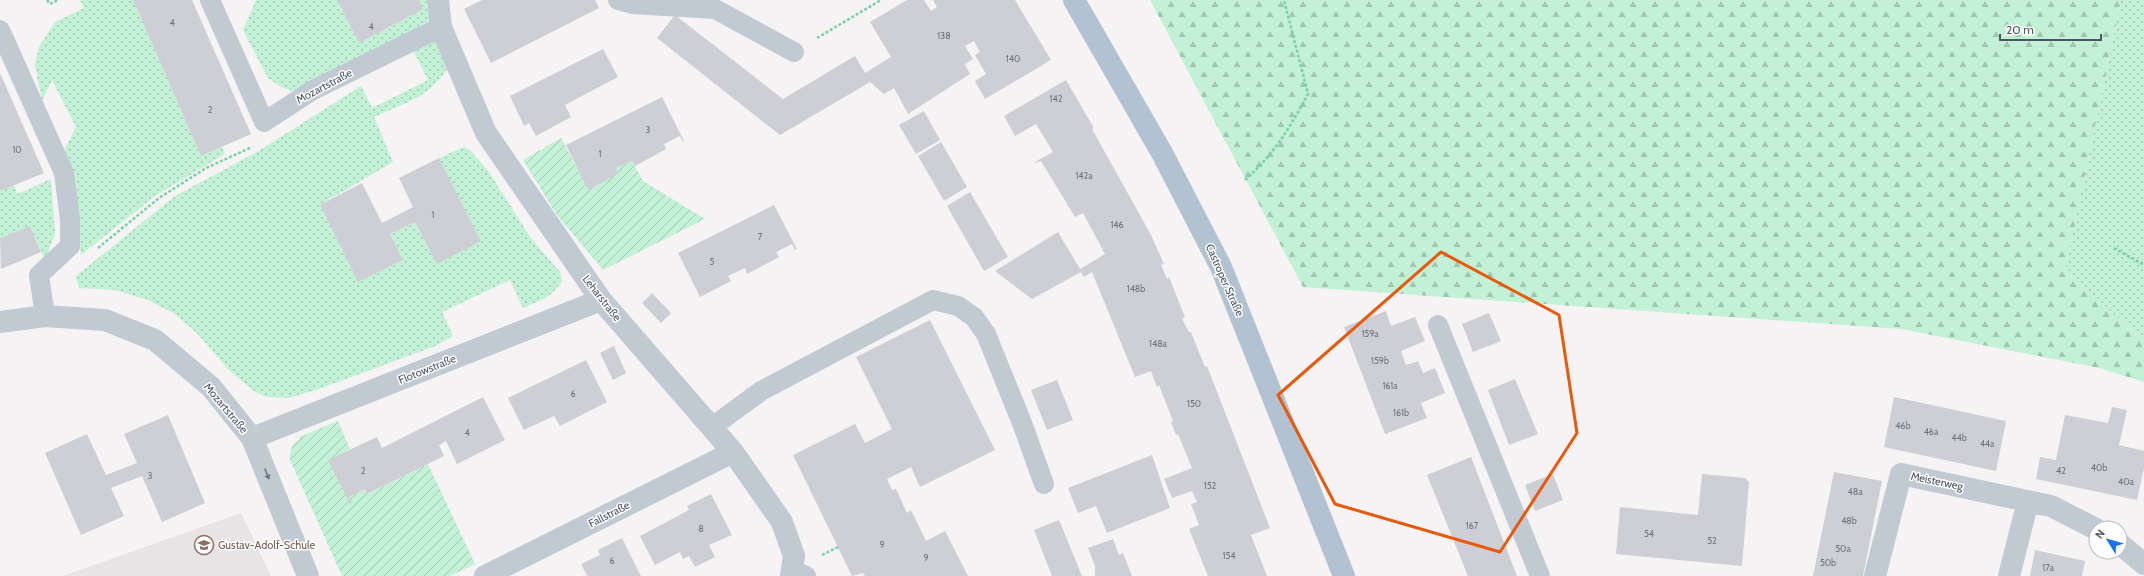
<svg xmlns="http://www.w3.org/2000/svg" width="2144" height="576" font-family="Cabin,sans-serif">
	<defs>
		<pattern id="grass-dots" width="8" height="8" patternUnits="userSpaceOnUse"><rect width="8" height="8" fill="#c3f1d5"/><path d="M2 2h.1M6 6h.1" fill="none" stroke="#a0c6b0" stroke-width="1.8" stroke-linecap="round"/></pattern>
		<pattern id="forest-firs" width="22" height="20" patternUnits="userSpaceOnUse"><rect width="22" height="20" fill="#c3f1d5"/><path d="M5 1l3.5 6h-7zM16 11l3.5 6h-7z" fill="#a0c6b0"/></pattern>
		<pattern id="garden-furrows" width="10" height="10" patternUnits="userSpaceOnUse"><rect width="10" height="10" fill="#c3f1d5"/><path d="M-1 1l2-2M0 10L10 0M9 11l2-2" fill="none" stroke="#a0c6b0"/></pattern>
	</defs>
	<rect width="100%" height="100%" fill="#f5f3f3"/>
	<!-- education -->
	<path fill="#e6e4e5" d="M241,513L271,576H63Z"/>
	<!-- grass -->
	<path fill="url(#grass-dots)" d="M80,0H133L201,156L222,147L225,154L155,196L81,255L78,220L65,149L76,127L52,80L42,101L35,65L39,47L55,22L84,8Z
		M256,0H337L359,43L423,9L419,0H427L428,11L432,20L296,92L281,87L268,78L243,30Z
		M2121,0H2144V341L2065,271Z
		M409,42H440L451,63C430,98 409,101 374,117L393,162L320,205L358,282L403,260L390,234L415,222L437,263L481,241L439,158L464,147L471,151L489,172L530,237L560,272L562,281C550,299 541,300 523,308L510,280L442,312L453,336L435,346L319,389L289,398L267,397L257,393L243,382L227,368L197,333L175,314L148,300L115,290L79,288L76,276L175,196L257,152L361,86L372,108L428,80Z
		M51,179L55,234L45,260L30,226L0,238V191L14,185L17,194Z"/>
	<!-- forest -->
	<path fill="url(#forest-firs)" d="M1150,0H2121L2065,271L2144,341V382L2099,368L1901,329L1303,287Z"/>
	<!-- garden -->
	<path fill="url(#garden-furrows)" d="M561,138L588,189L618,174L616,168L632,161L643,181L705,219L603,270L557,215L523,160Z
		M338,421L350,449L329,460L350,504L352,503L349,497L365,489L368,494L428,464L475,564L450,576H342L290,460C290,451 291,444 300,439L299,437Z"/>
	<!-- building -->
	<path fill="#cdcfd5" d="M133,0H192L251,134L201,156Z
		M337,0H419L423,9L359,43Z
		M482,0H595L599,8L491,63L464,9Z
		M907,0H924L931,11L937,7L933,0H1015L1051,60L985,99L975,81L986,74L975,55L980,52L974,41L965,46L973,59L965,64L970,74L908,114L894,88L884,94L870,82L780,135L657,38L675,15L783,99L855,56L865,73L891,57L870,22Z
		M603,49L618,77L565,105L571,117L536,136L529,123L524,126L510,96Z
		M0,73L44,173L0,191Z
		M1066,80L1094,128L1092,129L1151,235L1164,264L1161,265L1167,279L1169,277L1185,317L1182,319L1189,332H1191L1205,367L1207,366L1270,528L1251,535L1267,576H1208L1189,529L1199,525L1191,504L1197,502L1192,491L1172,498L1164,479L1192,468L1178,434L1176,435L1171,422L1173,421L1159,385L1157,387L1151,371L1135,377L1092,272L1084,277L1081,272L1032,299L995,271L1058,232L1080,269L1105,254L1083,213L1075,217L1041,161L1033,163L1053,152L1036,124L1015,136L1004,116Z
		M662,97L684,141L683,142L680,136L664,144L666,149L635,166L632,161L616,168L618,174L588,190L566,145Z
		M924,111L940,140L916,154L899,125Z
		M941,142L967,187L944,201L918,156Z
		M439,158L481,241L437,264L415,222L390,234L403,260L358,282L320,205L362,183L382,223L413,207L399,178Z
		M970,192L1008,257L984,271L947,206Z
		M774,205L797,249L795,250L792,244L776,252L779,257L747,274L745,268L728,276L731,281L700,297L678,253Z
		M30,226L41,252L1,269L0,238Z
		M652,293L671,313L661,323L642,303Z
		M1386,311L1391,326L1415,317L1425,341L1401,351L1406,365L1418,361L1423,373L1435,368L1445,393L1421,403L1427,418L1385,434L1344,327Z
		M1489,313L1501,341L1473,352L1462,324Z
		M930,320L995,450L920,487L911,467L887,479L892,490L896,489L907,513L911,510L926,541L945,531L968,576H865L863,573L852,576L793,455L855,424L865,443L892,429L856,357Z
		M614,346L626,373L613,380L600,353Z
		M586,360L607,402L560,426L554,416L524,430L508,398Z
		M1515,379L1538,434L1509,445L1488,390Z
		M1057,380L1073,420L1047,430L1031,390Z
		M483,397L505,440L457,464L446,441L439,445L444,456L367,494L365,489L349,497L352,503L350,504L328,460L377,437L382,448Z
		M1894,397L2006,421L1996,471L1884,447Z
		M2112,407L2127,410L2119,445L2144,451V468L2137,500L2036,479L2040,457L2056,460L2065,415L2108,423Z
		M168,415L205,503L162,522L142,476L111,488L124,516L81,535L45,453L87,434L106,475L137,463L124,434Z
		M1152,455L1170,508L1107,533L1096,506L1078,513L1068,488Z
		M1471,457L1517,576H1468L1427,475Z
		M1834,472L1882,481L1863,576H1813Z
		M1553,474L1563,500L1535,511L1525,485Z
		M1702,474L1745,478L1749,482L1742,566L1616,554L1620,507L1698,515Z
		M711,494L732,535L709,545L715,557L695,567L689,556L683,559L680,552L655,565L640,536L689,510L687,506Z
		M1059,520L1082,576H1052L1034,530Z
		M622,538L641,576H587L581,564L600,555L598,550Z
		M1113,539L1119,555L1123,553L1132,576H1095V566L1088,548Z
		M2035,550L2085,561L2082,576H2030Z"/>
	<g fill="none" stroke-linecap="round" stroke-linejoin="round">
		<!-- path -->
		<path stroke="#7ad0a6" stroke-width="2.5" stroke-dasharray="3 2" stroke-linecap="butt" d="M47,0L50,4L58,0
			M817,38L881,0
			M1245,180C1275,153 1289,129 1308,94L1284,0
			M98,248L159,198L206,168L252,147
			M2114,248L2144,265
			M822,555L838,547"/>
		<!-- service -->
		<path stroke="#c1cad2" stroke-width="20" d="M210,0L264,122L313,90L441,27
			M618,0L632,4L715,9L794,52
			M0,30L64,173L70,220V246L39,275L45,316
			M1438,325L1540,576
			M712,427L761,391L933,300L958,306L974,317L986,334L1022,423L1044,484
			M792,570L806,576"/>
		<!-- minor -->
		<path stroke="#c1cad2" stroke-width="22" d="M438,0L441,27L486,133L601,300L733,452L782,522L794,556L791,576
			M0,322L45,316L105,320L155,340L211,387L252,438L308,576
			M252,438L601,300
			M2120,544L2144,564
			M485,576L733,452
			M1875,576L1901,474L2051,506L2096,529
			M2009,576L2028,501"/>
		<!-- primary -->
		<path stroke="#b3c2d1" stroke-width="22" d="M1074,0L1162,153L1221,267L1344,576"/>
	</g>
	<!-- one-way arrows -->
	<defs><path id="oneway-solid" d="M-6-.8H1V-3.2L6.5 0L1 3.2V.8H-6Z"/></defs>
	<use fill="#6e7983" href="#oneway-solid" transform="translate(267 474) rotate(68)"/>
	<!-- marked area -->
	<path fill="none" stroke="#e8590c" stroke-width="3" stroke-linejoin="round" d="M1441,252L1559,315L1577,433L1500,552L1335,504L1278,395Z"/>
	<!-- icons -->
	<defs>
		<g id="school-ring" transform="scale(1)"><circle r="9.5" fill="#fff" stroke="#8d6e63" stroke-width="1.5"/><path d="M0-5L7-2L0 1L-7-2ZM-4 1L0 2.5L4 1V4Q0 6-4 4Z" fill="#8d6e63"/></g>
	</defs>
	<g fill-rule="evenodd">
		<use href="#school-ring" x="204" y="545"/>
	</g>
	<g text-anchor="middle" dominant-baseline="central" stroke-width="3" stroke-linejoin="round" paint-order="stroke">
		<!-- number labels -->
		<g font-size="9" fill="#6b747e">
			<text x="172" y="22">4</text>
			<text x="371" y="26">4</text>
			<text x="944" y="35">138</text>
			<text x="1013" y="58">140</text>
			<text x="1056" y="98">142</text>
			<text x="210" y="109">2</text>
			<text x="648" y="129">3</text>
			<text x="17" y="149">10</text>
			<text x="600" y="153">1</text>
			<text x="1084" y="175">142a</text>
			<text x="433" y="214">1</text>
			<text x="1117" y="224">146</text>
			<text x="760" y="236">7</text>
			<text x="712" y="261">5</text>
			<text x="1136" y="288">148b</text>
			<text x="1370" y="333">159a</text>
			<text x="1158" y="343">148a</text>
			<text x="1380" y="360">159b</text>
			<text x="1390" y="385">161a</text>
			<text x="573" y="393">6</text>
			<text x="1194" y="403">150</text>
			<text x="1401" y="412">161b</text>
			<text x="1903" y="425">46b</text>
			<text x="1931" y="431">46a</text>
			<text x="467" y="432">4</text>
			<text x="1959" y="437">44b</text>
			<text x="1987" y="443">44a</text>
			<text x="2099" y="467">40b</text>
			<text x="363" y="470">2</text>
			<text x="2061" y="470">42</text>
			<text x="150" y="475">3</text>
			<text x="2126" y="481">40a</text>
			<text x="1210" y="485">152</text>
			<text x="1855" y="491">48a</text>
			<text x="1849" y="520">48b</text>
			<text x="1472" y="525">167</text>
			<text x="701" y="528">8</text>
			<text x="1649" y="533">54</text>
			<text x="1712" y="540">52</text>
			<text x="882" y="544">9</text>
			<text x="1843" y="548">50a</text>
			<text x="1229" y="555">154</text>
			<text x="926" y="557">9</text>
			<text x="612" y="560">6</text>
			<text x="1828" y="562">50b</text>
			<text x="2048" y="567">17a</text>
		</g>
		<!-- street labels -->
		<g font-size="11" fill="#4a5661" stroke="#fff">
			<text transform="translate(324 86) rotate(-28)">Mozartstraße</text>
			<text transform="translate(1225 280) rotate(66)">Castroper Straße</text>
			<text transform="translate(602 298) rotate(52)">Leharstraße</text>
			<text transform="translate(427 369) rotate(-22)">Flotowstraße</text>
			<text transform="translate(226 408) rotate(50)">Mozartstraße</text>
			<text transform="translate(1937 481) rotate(12)">Meisterweg</text>
			<text transform="translate(609 514) rotate(-27)">Fallstraße</text>
		</g>
		<!-- education labels -->
		<g font-size="11" fill="#785e54" stroke="#fff" text-anchor="start">
			<text x="218" y="545">Gustav-Adolf-Schule</text>
		</g>
	</g>
	<!-- north arrow -->
	<g transform="translate(2108 540) rotate(307)"><circle r="19" fill="#ffffff" stroke="#b7bbc0"/>
	<path d="M0-3L7 15L0 10L-7 15Z" fill="#1a73e8"/>
	<text y="-6" font-size="11" font-weight="bold" text-anchor="middle" fill="#4a5661">N</text>
	</g>
	<!-- scale -->
	<path d="M2000 34v6h101v-6" fill="none" stroke="#4a5661" stroke-width="2"/>
	<text x="2006" y="34" font-size="12" fill="#4a5661" stroke="#ffffff" stroke-width="3" paint-order="stroke">20 m</text>
</svg>
